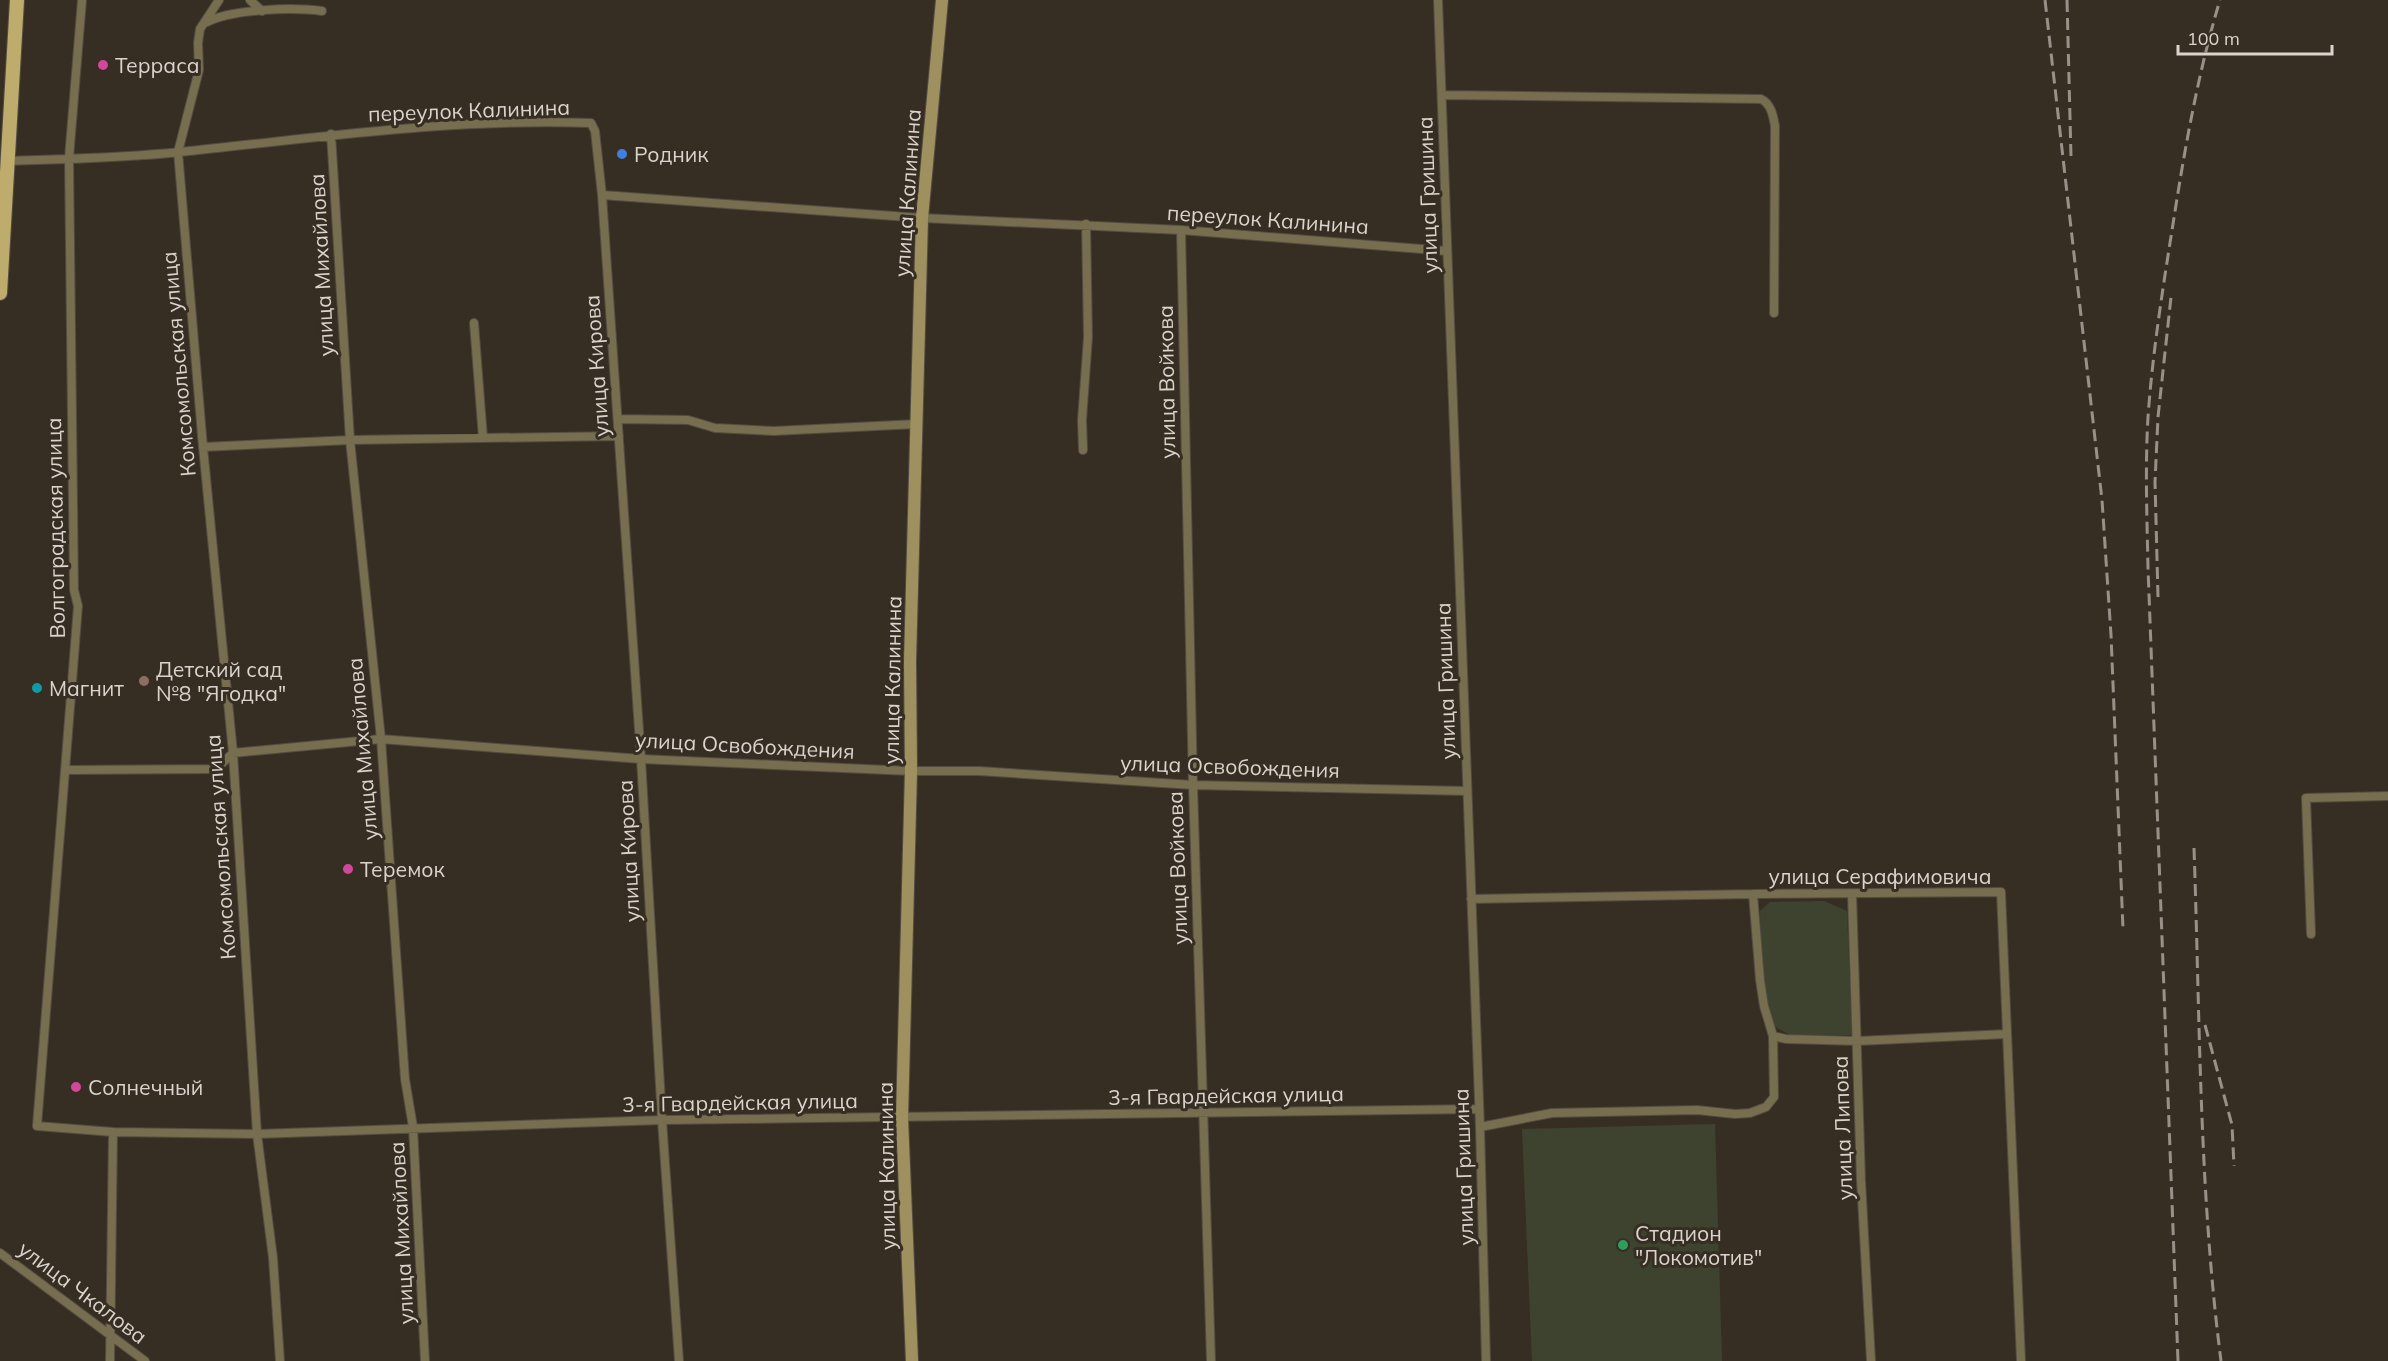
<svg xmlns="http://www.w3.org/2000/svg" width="2388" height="1361" font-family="Mulish,sans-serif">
	<rect width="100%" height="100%" fill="#372e23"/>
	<!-- green -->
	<path fill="#3e4330" d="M1824,901L1847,911L1852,1035H1790L1774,1026C1763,988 1761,950 1760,911L1770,902Z
		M1715,1124L1722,1361H1532L1522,1129Z"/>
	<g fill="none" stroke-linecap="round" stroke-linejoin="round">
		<!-- street casing -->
		<g stroke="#544c42" stroke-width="10">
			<path id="street" d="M82,0L69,158L74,590L78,606L37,1126L113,1132L257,1134L662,1120L1479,1109
				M219,0L200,29L198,43L199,70L178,152L203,447L233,753L257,1134L273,1258L280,1361
				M250,0L262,11
				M1438,0L1480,1127L1486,1361
				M207,22C232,9 293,7 322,11
				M1442,95L1761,99C1771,104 1773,115 1775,126L1774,313
				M331,134L350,440L381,739L405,1079L413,1127L425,1361
				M8,161C65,159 123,158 180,152C317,138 453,118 591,123L595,131L602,195L922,218L1181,230L1447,251
				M602,195L641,759L662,1120L679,1361
				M1181,230L1193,785L1211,1361
				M474,323L483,438
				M618,419L688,420L715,428L774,431L917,424
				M203,447L350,440L619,436
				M1083,450L1082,420L1088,337L1086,224
				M65,770L216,769L233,753L381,739L641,759L911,771H979L1193,785L1467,791
				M1852,894L1861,1180L1871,1361
				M1471,899L1753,894L2001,892L2021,1361
				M2311,934L2306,798L2388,796
				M1773,1036L1786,1039L1858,1041L2007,1034
				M1480,1127L1552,1113L1697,1110L1735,1114L1750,1113L1766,1107L1774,1097L1773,1036L1764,1006L1760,980L1753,894
				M0,1253L145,1361
				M110,1361L113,1132"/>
		</g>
		<!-- secondary casing -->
		<g stroke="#544c42" stroke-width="14">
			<path id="secondary" d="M912,1361L902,1118L911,771L910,661L922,218L942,0"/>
		</g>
		<!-- primary casing -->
		<g stroke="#544c42" stroke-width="16">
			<path id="primary" d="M0,293L17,0"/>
		</g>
		<!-- street -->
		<use href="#street" stroke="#766e4f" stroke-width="8"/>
		<!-- secondary -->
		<use href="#secondary" stroke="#9e915f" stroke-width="12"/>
		<!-- primary -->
		<use href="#primary" stroke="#bdac6b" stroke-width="14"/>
		<!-- rail -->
		<path stroke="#999189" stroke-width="3" stroke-dasharray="12 6" stroke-linecap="butt" d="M2045,0L2102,500L2111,635L2123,929
			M2067,0L2071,157
			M2158,597L2155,482L2158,417L2171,297
			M2194,848C2200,1019 2199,1191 2221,1361
			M2205,1025L2232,1125L2234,1166
			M2178,1361L2148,568C2147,518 2145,467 2148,417C2153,346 2165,275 2176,205C2187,136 2200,66 2220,0"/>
	</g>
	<!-- markers -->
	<g fill="#d1479c" stroke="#372e23" stroke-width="2">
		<circle cx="103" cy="65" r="6"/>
		<circle cx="348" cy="869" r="6"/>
		<circle cx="76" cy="1087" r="6"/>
	</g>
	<circle fill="#3f7fe0" stroke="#372e23" stroke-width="2" cx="622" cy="154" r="6"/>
	<circle fill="#8d6e63" stroke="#372e23" stroke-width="2" cx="144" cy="681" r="6"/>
	<circle fill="#0f9aa8" stroke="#372e23" stroke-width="2" cx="37" cy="688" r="6"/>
	<circle fill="#2e9e5b" stroke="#372e23" stroke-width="2" cx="1623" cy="1245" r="6"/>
	<g text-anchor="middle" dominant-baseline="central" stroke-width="6" stroke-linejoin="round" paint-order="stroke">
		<!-- poi labels -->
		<g font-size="21" fill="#dad4cd" stroke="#372e23" text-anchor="start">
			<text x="115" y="65">Терраса</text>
			<text x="634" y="154">Родник</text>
			<text x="156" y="669">Детский сад<tspan x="156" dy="24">№8 "Ягодка"</tspan></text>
			<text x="49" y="688">Магнит</text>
			<text x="360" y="869">Теремок</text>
			<text x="88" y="1087">Солнечный</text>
			<text x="1635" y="1233">Стадион<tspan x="1635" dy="24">"Локомотив"</tspan></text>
		</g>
		<!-- street labels -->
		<g font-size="21" fill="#dad4cd" stroke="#372e23">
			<text transform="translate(469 110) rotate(-2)">переулок Калинина</text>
			<text transform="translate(907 193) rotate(-86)">улица Калинина</text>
			<text transform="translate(1427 195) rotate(-92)">улица Гришина</text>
			<text transform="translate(1268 219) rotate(4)">переулок Калинина</text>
			<text transform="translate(321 265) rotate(-93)">улица Михайлова</text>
			<text transform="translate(178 364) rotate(-95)">Комсомольская улица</text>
			<text transform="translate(596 366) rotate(-94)">улица Кирова</text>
			<text transform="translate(1166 382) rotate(-91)">улица Войкова</text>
			<text transform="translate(55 528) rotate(-91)">Волгоградская улица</text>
			<text transform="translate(892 680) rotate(-89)">улица Калинина</text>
			<text transform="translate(1445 681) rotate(-92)">улица Гришина</text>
			<text transform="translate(745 745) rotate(3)">улица Освобождения</text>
			<text transform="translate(362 749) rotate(-95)">улица Михайлова</text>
			<text transform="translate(1230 766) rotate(2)">улица Освобождения</text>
			<text transform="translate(220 847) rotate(-94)">Комсомольская улица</text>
			<text transform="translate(628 851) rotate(-93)">улица Кирова</text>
			<text transform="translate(1177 868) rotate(-92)">улица Войкова</text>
			<text x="1880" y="876">улица Серафимовича</text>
			<text transform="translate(1226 1095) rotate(-1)">3-я Гвардейская улица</text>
			<text transform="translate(740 1102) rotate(-1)">3-я Гвардейская улица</text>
			<text transform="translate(1842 1128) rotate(-92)">улица Липова</text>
			<text transform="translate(886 1166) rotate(-91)">улица Калинина</text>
			<text transform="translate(1463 1167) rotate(-92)">улица Гришина</text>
			<text transform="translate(401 1233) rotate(-93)">улица Михайлова</text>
			<text transform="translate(83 1292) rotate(37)">улица Чкалова</text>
		</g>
	</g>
	<!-- scale -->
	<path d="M2178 45v9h154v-9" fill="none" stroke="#dad4cd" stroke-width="3"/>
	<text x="2187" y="45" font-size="18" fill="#dad4cd" stroke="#372e23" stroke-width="4.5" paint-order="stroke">100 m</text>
</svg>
